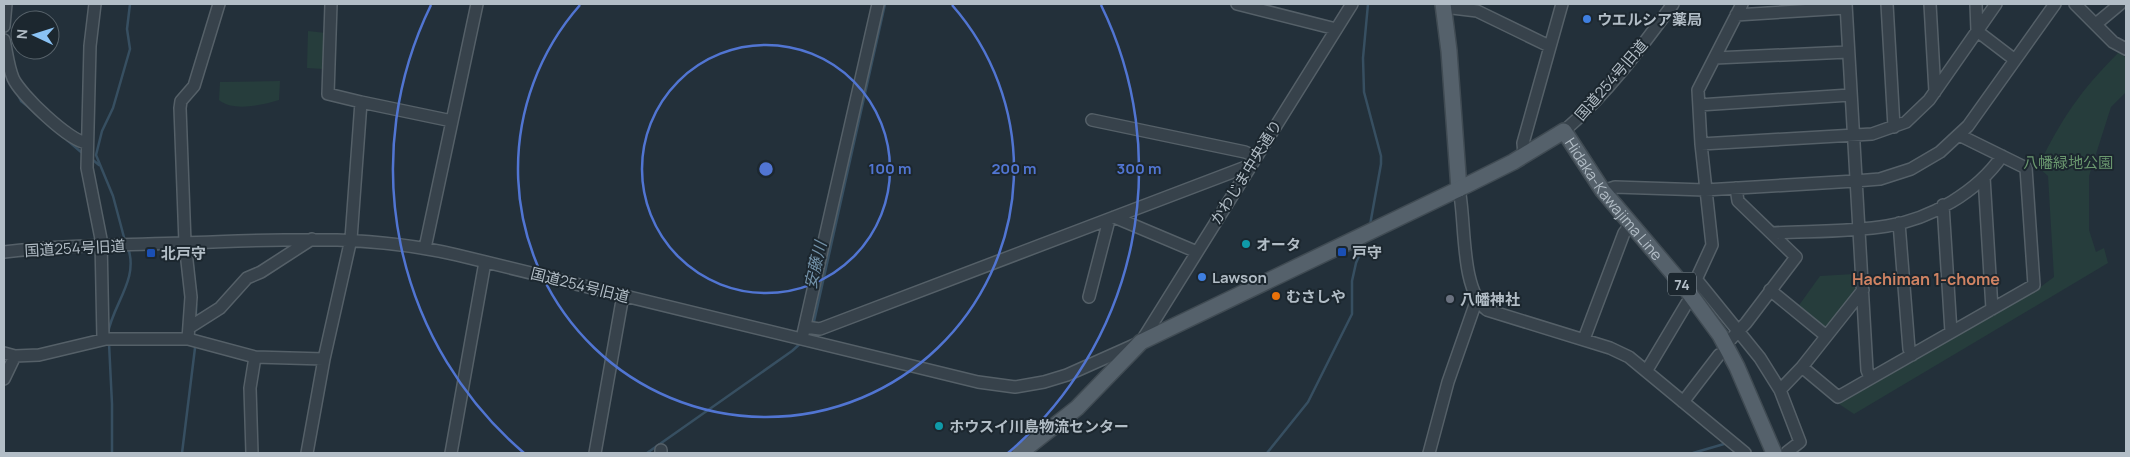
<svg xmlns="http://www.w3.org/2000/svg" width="2130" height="457" font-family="Manrope,'Noto Sans JP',sans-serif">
	<rect width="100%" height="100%" fill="#23303a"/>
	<!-- green -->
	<path fill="#263d3c" d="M308,31L326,33L323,69L307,68Z
		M2119,52L2126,58V92L2111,107L2089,176V230L2096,252L2104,248L2108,263L1854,414L1839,404L2035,291L2054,277L2048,176L2038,167C2062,118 2080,91 2119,52Z
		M280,81L279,100C263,105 233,112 219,100L220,82Z
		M1854,274L1858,276L1857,290L1827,327L1821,328L1797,308L1820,276Z"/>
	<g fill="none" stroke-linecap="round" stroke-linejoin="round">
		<!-- stream -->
		<path stroke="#374f61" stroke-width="2.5" d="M1368,4L1363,58L1364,92L1381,156V164L1370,225
			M18,95L21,101L31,109
			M67,140L81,152
			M93,160L99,165
			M125,241L113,196L96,155L102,131L113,108L130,49L127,29L130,4
			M192,257L196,296
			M196,318V304
			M813,326L885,4
			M108,333C113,304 139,279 128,248
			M109,343L112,404V453
			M182,453L195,348
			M647,453L792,351L802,342
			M1267,453L1308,402L1352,314V281L1356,263L1366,240
			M1693,453L1724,444"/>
		<!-- minor casing -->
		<g stroke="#556068" stroke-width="14">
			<path id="minor" d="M95,4L90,46L87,168L101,239L103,339
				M1237,4L1336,29
				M1846,4L1867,370L1870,378
				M1887,4L1894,127
				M1930,4L1935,92
				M1976,4L1977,31L2015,60
				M2075,4L2113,42L2126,49
				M1444,7L1477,11L1549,46
				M1736,15L1846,8
				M2096,24L2120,4
				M4,26L6,4
				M4,40C7,53 8,66 13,78C20,94 70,142 87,143
				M1715,58L1848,52
				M361,102L452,121
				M1699,105L1850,95
				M1092,120L1245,152L1256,157
				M1564,131C1607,94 1640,49 1673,4
				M1701,144L1872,134L1906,122L1929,100L1996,4
				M1524,155L1523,143L1562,4
				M1984,177L1992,309
				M1459,189C1466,221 1460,290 1487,310L1610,348L1629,357L1745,453
				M1603,191L1615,187L1705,190L1855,181L1880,179L1911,169L1940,152L1968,126L2055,4
				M1943,205L1951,332
				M1114,217L1197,252
				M1899,223L1909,349L1912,355
				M1772,233C1810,231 1850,232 1887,226C1931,219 1977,192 2002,156
				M425,248L477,4
				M4,252C63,245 123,245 182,243C277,240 363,233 457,255L978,382L1015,387L1044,382L1067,375L1141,342L1352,4
				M1696,279L1760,358L1780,390L1800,442L1787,452
				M1687,290L1694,284L1712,245L1701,144L1698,90L1742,4
				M1770,290L1825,335
				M1089,297L1109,220
				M190,327L220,308L247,278L261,272L312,239
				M805,327L820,329L1251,165
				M803,334L878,4
				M188,339L191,297L185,243L180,108L181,101L194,86L219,4
				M1584,339L1624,233L1631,224
				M1731,339L1746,323L1796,257L1738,201L1736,188
				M4,353L15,356L39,355L106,339H188L255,357L324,359
				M1802,367L1838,397L2034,285L2026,168L1959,135
				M1647,370L1687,303
				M4,379L15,356
				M1780,390L1802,367L1863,290
				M1683,402L1719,355
				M252,453L250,388L255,357
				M307,453L324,359L351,239L361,102L328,94L331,4
				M451,453L485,262
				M595,453L623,295
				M661,453V450
				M1429,453L1448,382L1477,299"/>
		</g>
		<!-- major casing -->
		<g stroke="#404b53" stroke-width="18">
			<g id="major">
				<path d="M1443,4L1449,51L1459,189"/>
				<path id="s1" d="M1020,453L1077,408L1141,342L1467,185L1513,162L1564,131L1603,191L1687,290L1720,335L1737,367L1774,453"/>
			</g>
		</g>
		<!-- minor -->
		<use href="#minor" stroke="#37424b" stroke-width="11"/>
		<!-- major -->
		<use href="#major" stroke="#55616b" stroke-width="15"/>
	</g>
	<!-- distance rings -->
	<g fill="none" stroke="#5175d2" stroke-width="2.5">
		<circle cx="766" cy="169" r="124"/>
		<path d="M952 5A248 248 0 1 1 580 5"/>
		<path d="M524 453A373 373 0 0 1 431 5M1101 5A373 373 0 0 1 1008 453"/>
	</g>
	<!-- markers -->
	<g fill="#3f7fe0" stroke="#1c272f" stroke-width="2">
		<circle cx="1587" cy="19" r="5"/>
		<circle cx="1202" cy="277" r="5"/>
	</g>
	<g fill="#0f9aa8" stroke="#1c272f" stroke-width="2">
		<circle cx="1246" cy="244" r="5"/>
		<circle cx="939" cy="426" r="5"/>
	</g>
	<g fill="#1a4fb4" stroke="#1c272f" stroke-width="2">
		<rect x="1337" y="247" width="10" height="10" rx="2.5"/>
		<rect x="146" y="248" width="10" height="10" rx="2.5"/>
	</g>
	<circle fill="#e8710a" stroke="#1c272f" stroke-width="2" cx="1276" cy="296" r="5"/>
	<circle fill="#6b7280" stroke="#1c272f" stroke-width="2" cx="1450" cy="299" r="5"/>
	<g text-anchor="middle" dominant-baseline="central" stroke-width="4" stroke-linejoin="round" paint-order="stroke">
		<!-- shield labels -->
		<rect fill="#1c272f" stroke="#859099" stroke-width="1" x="1668" y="272.5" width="28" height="23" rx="4"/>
		<g font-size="14" font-weight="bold" fill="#b2bdc6">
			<text x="1682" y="284">74</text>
		</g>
		<!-- poi labels -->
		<g font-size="15" font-weight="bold" fill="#b2bdc6" stroke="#1c272f" text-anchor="start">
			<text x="1597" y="19">ウエルシア薬局</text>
			<text x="1256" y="244">オータ</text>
			<text x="1352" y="252">戸守</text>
			<text x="161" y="253">北戸守</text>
			<text x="1212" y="277">Lawson</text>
			<text x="1286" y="296">むさしや</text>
			<text x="1460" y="299">八幡神社</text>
			<text x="949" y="426">ホウスイ川島物流センター</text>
		</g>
		<!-- street labels -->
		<g font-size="15" fill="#b2bdc6" stroke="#1c272f">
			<text transform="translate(1611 80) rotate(-49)">国道254号旧道</text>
			<text transform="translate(1246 172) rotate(-58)">かわじま中央通り</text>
			<text stroke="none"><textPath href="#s1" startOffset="722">Hidaka-Kawajima Line</textPath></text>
			<text transform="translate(75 248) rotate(-3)">国道254号旧道</text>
			<text transform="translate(580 285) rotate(14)">国道254号旧道</text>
		</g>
		<!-- park labels -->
		<g font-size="15" fill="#6a976e" stroke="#1c272f">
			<text x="2068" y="162">八幡緑地公園</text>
		</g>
		<!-- water labels -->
		<g font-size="16" font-style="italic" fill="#7392a9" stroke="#1c272f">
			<text transform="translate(815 265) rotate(-77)">安藤川</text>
		</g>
		<!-- neighbourhood labels -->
		<g font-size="16" font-weight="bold" fill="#d08363" stroke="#1c272f">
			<text x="1926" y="279">Hachiman 1-chome</text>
		</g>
	</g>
	<circle cx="766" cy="169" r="8" fill="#5175d2" stroke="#1c272f" stroke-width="2.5"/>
	<g font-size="15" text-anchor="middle" font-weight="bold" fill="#5175d2" stroke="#1c272f" stroke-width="4" stroke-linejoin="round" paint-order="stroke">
		<text x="890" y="174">100 m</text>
		<text x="1014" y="174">200 m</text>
		<text x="1139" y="174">300 m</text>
	</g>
	<!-- border -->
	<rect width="2130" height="457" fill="none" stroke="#b2bdc6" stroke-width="10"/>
	<!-- north arrow -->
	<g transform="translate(35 35) rotate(274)"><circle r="24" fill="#1c272f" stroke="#58636b"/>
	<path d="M0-4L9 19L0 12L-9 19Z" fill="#8ac2f4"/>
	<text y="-8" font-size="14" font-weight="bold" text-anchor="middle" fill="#b2bdc6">N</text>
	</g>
</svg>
